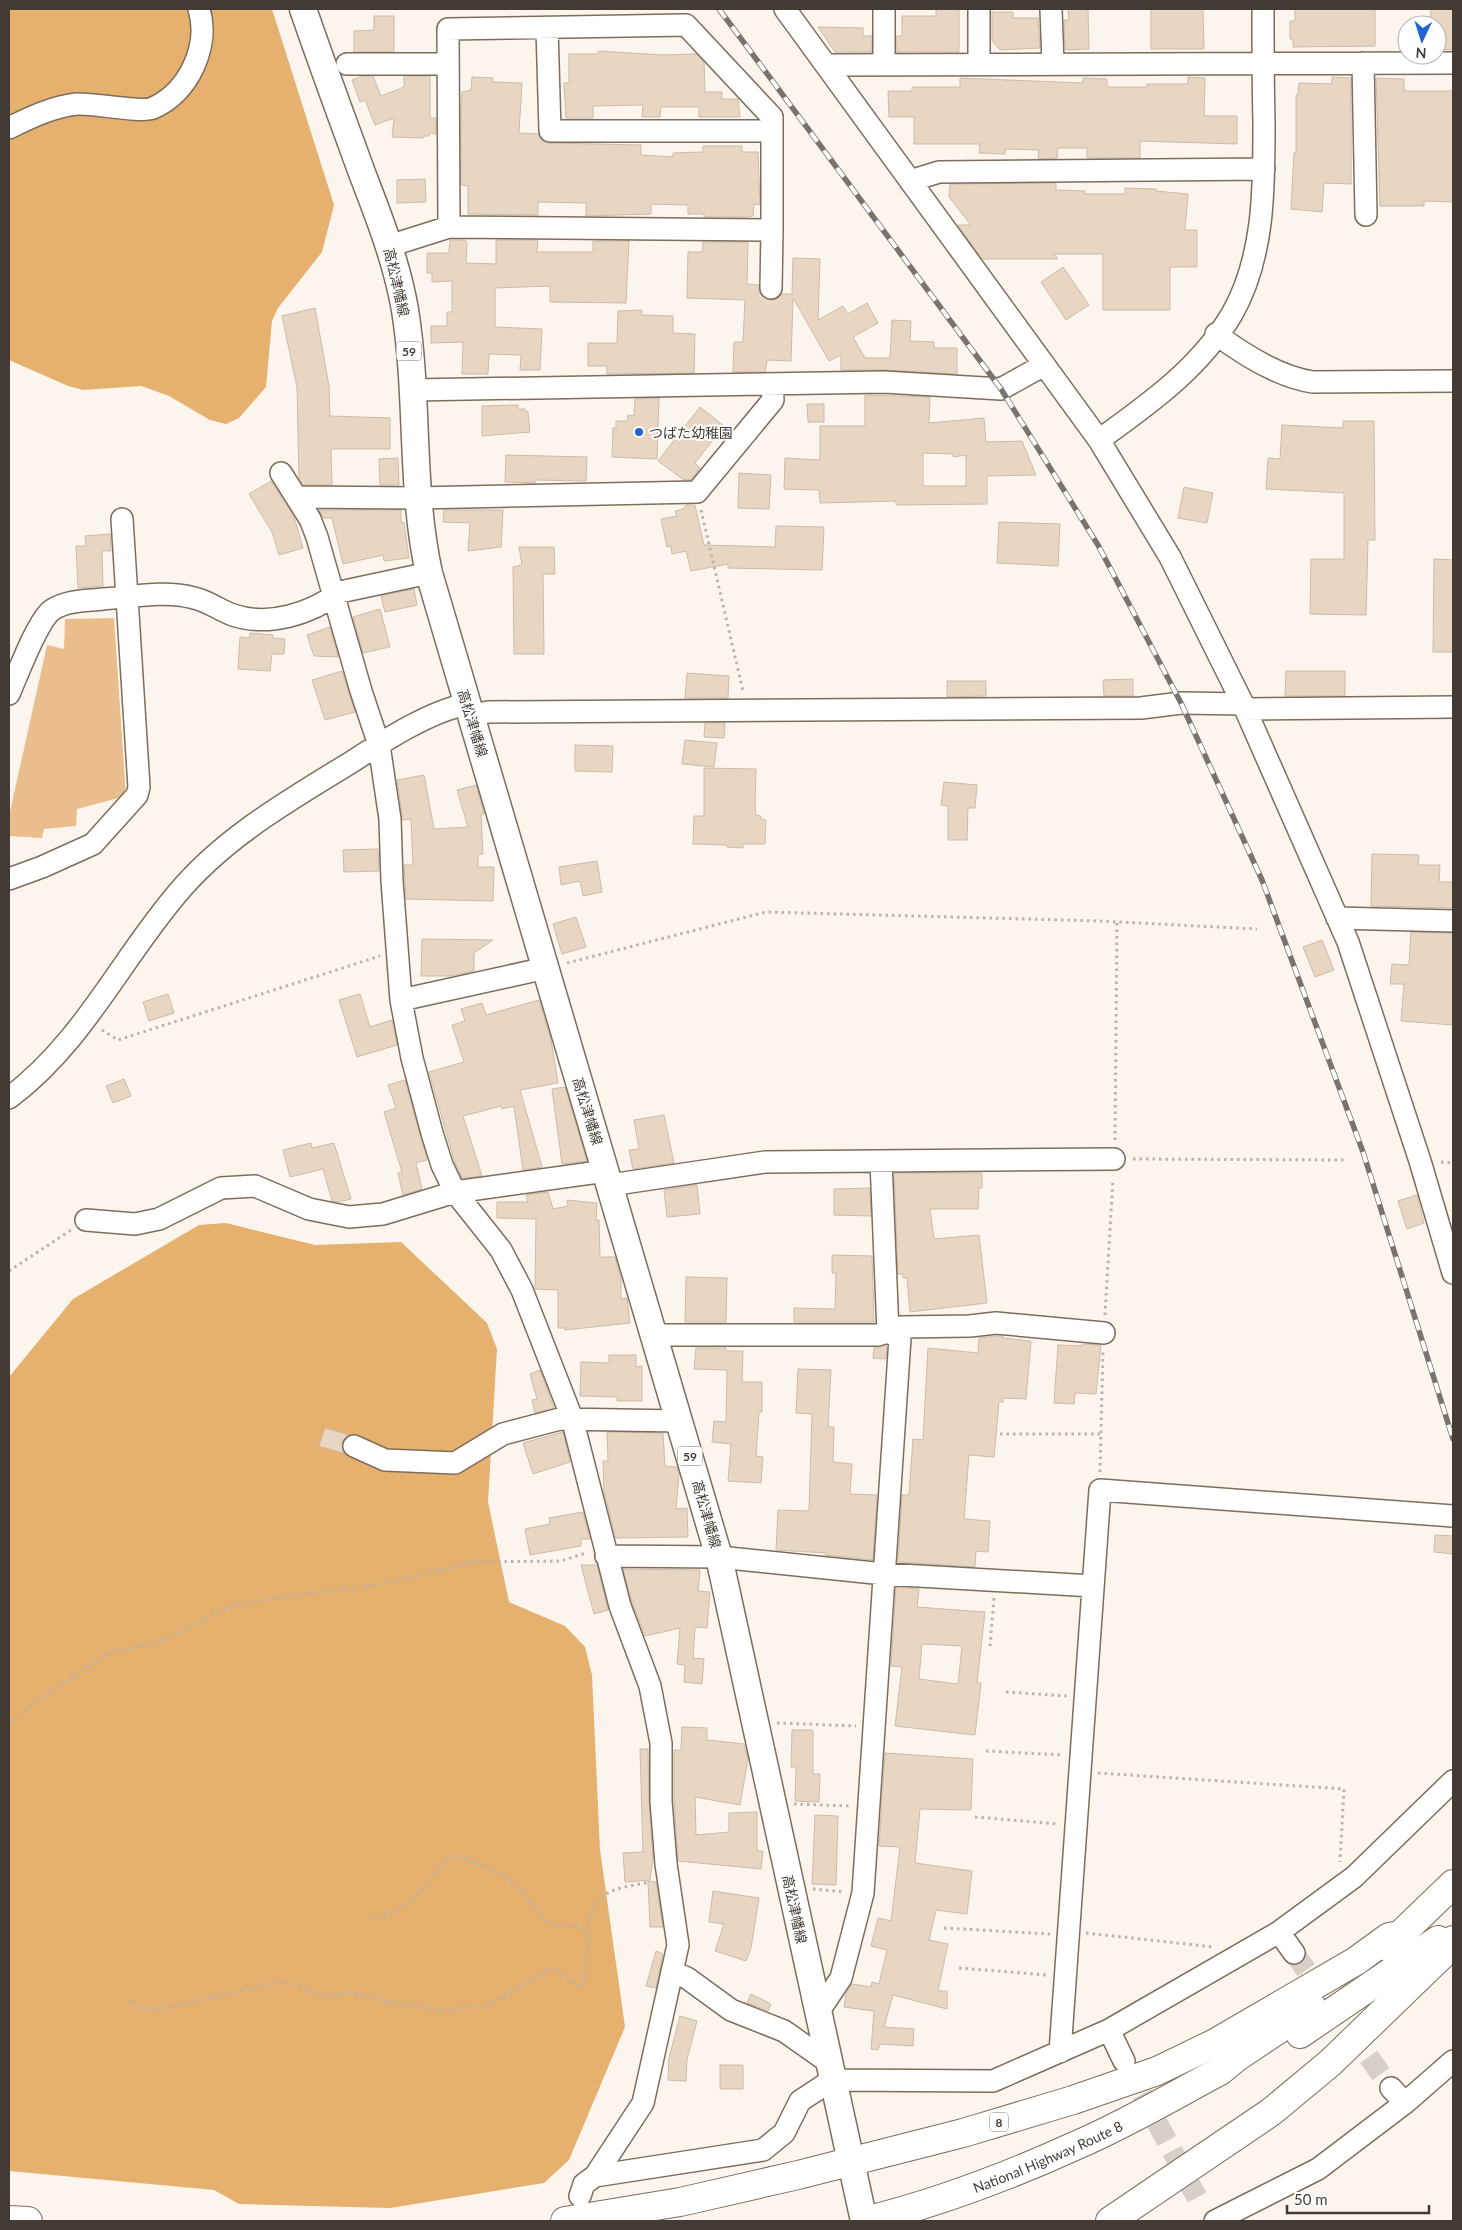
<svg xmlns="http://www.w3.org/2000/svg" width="1462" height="2230" font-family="Lato,'Noto Sans JP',sans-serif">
	<rect width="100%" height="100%" fill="#fcf5ed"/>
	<!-- green -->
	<path fill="#e9be8c" d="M114,618L126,796L77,809L76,826L44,829L42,838L9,836V816L47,645L64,649L65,619Z"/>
	<!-- forest -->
	<path fill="#e6b06f" d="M9,9H272L334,205L322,252L278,308L272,321L266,387L239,418L226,424L210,420L169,396L141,386L83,390L68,386L9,360Z
		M226,1223L315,1245L401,1242L487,1323L497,1349L488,1502L509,1602L565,1626L585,1647L592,1675L600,1850L625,2027L569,2160L544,2183L390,2208L239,2204L214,2190L9,2171V1377L73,1299L199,1225Z"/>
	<!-- building -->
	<path fill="#e8d6c2" stroke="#ccbba7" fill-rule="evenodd" d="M936,9H959V52H896V36H902V16H936Z
		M1068,9H1088L1089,49L1066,50L1065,48L1064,20H1069Z
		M1151,9H1203L1204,49H1151Z
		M1295,9H1375V46L1293,47V39H1290V21H1295Z
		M1431,9H1453V50L1438,49L1437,25H1430Z
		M992,12H1013V18H1038L1040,48L1000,50L992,41Z
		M374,16H394V52H354V31L374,30Z
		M818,27L863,28V36H872V52H835Z
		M598,51L663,55L696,54L704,62L705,92H722V99H738L740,117H699V107H661L660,117H642L643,105L593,106V118H566L564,83H569V54H598Z
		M362,76H373L381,96L404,87V76H430V118H436V134L430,133L429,136H424L423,138L392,137L394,118L375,125L365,100L360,102L352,80Z
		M472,77L493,78V82L522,83L519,133L538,134L543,142L550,143L641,145V155L673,157V153L703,152V146H742V152H758L760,205L754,204L753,216L748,217H704V214H688V205L651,204V214L586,216V203L538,202V215L468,214V186L461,185V109L462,92L471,90Z
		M1188,77L1205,78L1204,116H1237V144L1140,141V158H1087V148H1058L1057,158L1038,159L1039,150L1005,149V154L979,153L980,144H914V117H889L888,91H912V87H960V78L1083,83V78L1107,79V87H1147V84H1188Z
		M1332,77L1351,78V184L1324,183L1322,212L1291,209L1294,153H1296V95H1298L1299,83L1332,84Z
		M1376,78L1404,79V91H1453V202L1424,201V206H1380Z
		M425,179L426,202L397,203V180Z
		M1056,183V190L1085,191V194H1125V188L1156,189V191L1188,194L1185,230H1197V267H1170V310H1103V254H1054L1058,259H982L958,225H971L949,197L950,184Z
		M450,240H465L467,242L466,263L496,264V240H538L537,252H593V241H629L626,303L550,302V286L495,288V327L542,329L540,370H520L521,355L489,354L488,374H462L463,342L431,343V326H447V312H452V281L432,282V273H427V253H449Z
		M703,242H748L747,284L759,285V293L770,300L777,299L782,294H792L793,258L820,259L818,320L843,306L848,314L867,303L878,323L853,337L865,358H890L892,320L911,321L910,341L934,342V348H957V374L885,370H841V355L829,361L793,298L791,361L767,360L765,372H733L734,342H743L745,300L687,298L688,252H702Z
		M1063,267L1089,305L1066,320L1041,282Z
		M315,308L329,386L330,416L390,418V449H331L332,485H303L299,479L297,387L282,316Z
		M642,310V315L673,316V333L695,334L694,373L607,374V366H588V343H617L618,311Z
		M865,395L930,397L929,423L984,418L986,442L1022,441L1036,475L987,476V504L896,505V501L820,503L819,490L784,489L785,458L820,460V426H865ZM923,453L953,454V457L966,455V486H923Z
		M659,398L657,459L612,457L613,428H616V421H627L628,415L634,416L635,399Z
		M807,404H824V422H808Z
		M518,405V409H525V411L528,412L530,432L482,436V406Z
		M700,407L724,426L695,463L700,468L691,480H684L658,461Z
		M1343,421H1374L1375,540H1368L1366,615L1310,614L1311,559H1344V493L1266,489L1268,458L1280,459L1282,425L1343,428Z
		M506,455L587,457L586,481L535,480V483L505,482Z
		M398,458L399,485H380L379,459Z
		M739,473L771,475L769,509L738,508Z
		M271,481L294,517L303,548L279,555L272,532L249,494Z
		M1184,487L1213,493L1207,523L1178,518Z
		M686,505H695L704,545L775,547L776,526L824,527L822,570L728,568V564L691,571L686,551L672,554L671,546L667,547L661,519L677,516L675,511L683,509Z
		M319,510H401V523L404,522L409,558L384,561L383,555L343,564L332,518H323Z
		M444,510H503L501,547L468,551L470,523L443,522Z
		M999,522L1060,524L1058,566L997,563Z
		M110,534L111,551H102L103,586L78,588L76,546H86L85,536Z
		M519,547H554L555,574H543L544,654H514L513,567L522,565Z
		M1434,559L1453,560V652H1433Z
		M414,589L417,605L385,612L381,596Z
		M380,609L390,647L363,653L353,617Z
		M330,627L338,657L314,656L307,635Z
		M250,633L273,635V638L285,639L284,654H272L270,671L238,669L240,637L249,638Z
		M342,671L355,712L325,720L312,680Z
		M1286,671H1345V696H1285Z
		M687,673L729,676L728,698H685Z
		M1133,679V696H1104L1103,680Z
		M947,681H986V696L947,697Z
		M705,723H725L724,738L704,737Z
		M685,740L717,743L714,767L682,764Z
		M575,745L613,746L612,772L575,771Z
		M704,768L756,769L755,807L756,815L761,816V819L766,820L765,844H743V848L727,847V845L693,844L694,816H704Z
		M424,775L434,829L468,827L457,790L476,785L484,814L481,815L483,854L478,855V867H494L493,901L406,899L404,865H413L411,819L403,820L397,780Z
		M944,782L977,785L975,808H968L967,840H948V806L941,805Z
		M378,849L379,871L344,872L343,850Z
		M1372,854L1419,855L1418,865H1440L1439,882H1453V908L1371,906Z
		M597,861L602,892L583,896L580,881L561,885L559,867Z
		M576,917L586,947L562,954L553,924Z
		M1411,932L1453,933V1025L1401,1021L1404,984H1390L1392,964L1409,965Z
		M422,939L493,940L474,953V971L450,976H421Z
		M1322,940L1334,970L1315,977L1303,947Z
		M168,994L174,1013L149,1021L143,1002Z
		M360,994L370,1027L392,1020L397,1045L357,1057L339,1000Z
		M539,1000L551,1040L558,1083L520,1090L542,1167L523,1170L514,1106L502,1109L501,1106L463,1116L482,1176L462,1178L454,1160L429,1072L464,1062L452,1025L465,1021L461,1009L482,1003L486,1015Z
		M124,1079L131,1096L113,1103L106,1086Z
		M405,1080L427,1160L416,1163L422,1189L403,1195L398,1173L402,1172L384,1112L396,1108L388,1085Z
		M565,1087L587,1161L562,1164L552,1089Z
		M664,1115L674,1163L633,1169L629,1150L639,1149L634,1120Z
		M311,1143L312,1148L334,1143L351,1199L338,1202L332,1201L323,1169L290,1177L283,1150Z
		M894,1173H982V1188H979L978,1209H930L934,1239L979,1235L987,1303L910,1312L907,1278H903V1274H898Z
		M697,1185L700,1214L667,1217L664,1190Z
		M870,1188L871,1216L834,1215V1189Z
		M548,1192L553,1209L568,1206L567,1200L597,1203L596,1220H599L600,1257H615L621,1279V1299L627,1298L630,1323L565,1330V1328H558V1290L535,1289L536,1219L497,1218V1202H528L526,1195Z
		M1417,1195L1424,1223L1407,1229L1398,1201Z
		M832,1255L872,1256L874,1322H794V1308L835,1309L836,1273H832Z
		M686,1277L727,1278L726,1322H685Z
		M996,1336H1003V1338L1031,1341L1026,1399L1003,1398V1402H999L994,1457L969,1455L964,1519L990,1521L988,1552L976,1551L975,1567L898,1562L902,1495H909L913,1439L923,1440L928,1348L978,1353L979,1338Z
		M1082,1344L1101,1345L1096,1394L1075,1393L1074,1404L1054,1403L1058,1345L1082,1346Z
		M887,1345L886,1359L873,1358L874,1348Z
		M696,1348H726V1351H743L742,1382H762V1412H759L756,1456L763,1457L761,1483L728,1481L731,1444L712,1442L714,1421L726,1422L727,1370L694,1369Z
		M609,1355H636V1367L642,1366V1401H617V1397L580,1396L581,1362L609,1363Z
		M798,1369L831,1370L828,1427H834L833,1462L852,1464L850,1494L877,1495L873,1560L825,1555L826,1553L776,1550L778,1510L809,1511L812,1414L796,1413Z
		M540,1370L554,1408L535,1413L532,1400L537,1399L530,1374Z
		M325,1428L349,1435L342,1441L343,1453L319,1446Z
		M563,1432L570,1462L533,1474L523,1443Z
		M607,1432L663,1433L665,1466L677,1467L679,1474L676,1509L687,1508L688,1537L616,1538L604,1492L603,1461H608Z
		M583,1512L590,1539H581V1546L530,1555L525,1529L550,1524L549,1518Z
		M1435,1535L1453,1536V1554L1434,1552Z
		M581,1565H597L608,1610L594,1614Z
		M623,1569L700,1570L698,1591L710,1592L707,1628L695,1627L693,1658L704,1659L702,1684L684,1682L685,1665L677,1664L680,1628L645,1636L632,1602Z
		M896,1587L919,1589L917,1607L985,1612L977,1683H981L975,1735L895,1726L902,1667L891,1666ZM922,1644L962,1646L958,1684L919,1679Z
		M682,1727L707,1728V1740L744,1744L748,1759L740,1805L695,1797L696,1835L729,1832V1813L757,1812V1851H763L761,1869L678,1861L674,1800V1750H681Z
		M792,1730H813V1774H820L819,1802L795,1801L796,1767H791Z
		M640,1749H648L649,1802L653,1859L650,1880L625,1882L623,1853L643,1852Z
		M885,1753L973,1759L971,1810L920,1809L915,1863L972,1871L967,1914L936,1910L929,1940L948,1944L938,1991H947V2009L893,1995L884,2027L914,2029L913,2046L880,2044L878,2050L871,2049L874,2011L844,2007L846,1994L852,1984L871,1987L872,1982L879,1984L887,1950L871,1946L878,1918L891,1921L900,1847L879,1846Z
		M815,1815L838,1816L836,1885L812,1884Z
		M648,1881L656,1882L663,1927H650Z
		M713,1891L759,1898L751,1948L746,1961L715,1951L724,1924L709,1922Z
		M656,1951L663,1954L656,1988L646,1986Z
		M751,1994L771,2004L768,2011L747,2003Z
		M680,2016L697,2021L687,2059L686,2081L668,2080L669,2058Z
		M720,2065H743V2089H720Z"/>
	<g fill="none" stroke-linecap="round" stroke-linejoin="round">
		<!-- minor-tunnel -->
		<path stroke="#d7d0c8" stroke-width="21" stroke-dasharray="21 11" stroke-linecap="butt" d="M1294,1953L1391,2088
			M1127,2066L1202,2207"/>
		<!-- minor casing -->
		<g stroke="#7d6d5b" stroke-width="24">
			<path id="minor" d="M785,9L1099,440L1170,557L1243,704L1348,942L1420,1161L1453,1273
				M884,9V65
				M979,9V64
				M1051,9L1053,64
				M547,28L550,131H772
				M1363,63L1366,215
				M347,64H447
				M826,65L1453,63
				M9,128C29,118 54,106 77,104C93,103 142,113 153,108C189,92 210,46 199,9
				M910,181L939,172L1264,169
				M389,246L449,227L772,230V117L686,25L448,29L449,227
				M771,288L772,230
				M1216,334C1244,355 1279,377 1313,382L1453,381
				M413,390L884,382L1001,389L1044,365
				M1099,440C1149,404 1200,368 1232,314C1265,256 1264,186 1264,122C1263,84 1263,47 1263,9
				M281,473L310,519L317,537L361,691L379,745L390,819L392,881L401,1000L412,1058L432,1133L442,1165L455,1192L501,1250L522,1290L572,1418L620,1606L650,1686L661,1743V1801L666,1864L678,1945L643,2103L595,2176L584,2184L580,2196
				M297,497L417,498L697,492L773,400L772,385
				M9,694C17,676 37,621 52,610C67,600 86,601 103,599C133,597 165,590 194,598C208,601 219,610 233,615C269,627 310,614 340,592L429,573
				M1245,709L1453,707
				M471,716L488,712L1141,708L1181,703L1243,704
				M9,879L42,867L93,844L137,795L139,787L122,519
				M1337,918L1453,921
				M401,1000L546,968
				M9,1098C83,1042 118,964 176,895C223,838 288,801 350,763C384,741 428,712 467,704
				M610,1185L765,1162L1114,1159
				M86,1220L135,1224L159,1219L221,1188L255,1186L309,1209L349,1217L383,1214L455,1192L606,1171
				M654,1335H878L901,1327L970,1326L996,1323L1104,1333
				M354,1446L385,1460L455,1463L503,1434L560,1419L679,1421
				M606,1556L719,1557L884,1574L1093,1586
				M1279,1932L1294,1953
				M672,1971L687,1978L731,2010L784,2031L828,2062
				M817,2014L841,1978L863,1893L900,1338L888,1332L881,1161
				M1109,2030L1124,2061
				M1060,2052L1100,1490L1453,1516
				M1391,2088L1405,2103
				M595,2176L763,2150L784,2133L800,2101L832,2080L993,2081L1109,2030L1279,1932L1354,1877L1453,1781
				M1215,2221L1318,2169L1405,2103L1453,2061"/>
		</g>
		<!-- major casing -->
		<g stroke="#7d6d5b" stroke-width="29">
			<path id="major" d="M303,9C322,64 342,118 362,173C379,217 397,263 405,310C419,397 410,487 429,573L719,1557L864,2221"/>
		</g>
		<!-- highway casing -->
		<g stroke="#7d6d5b" stroke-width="30">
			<g id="highway">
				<path d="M1390,1948L1396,1943L1400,1935L1453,1884"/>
				<path d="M1300,2034L1438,1940"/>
				<path d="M9,2220L28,2221"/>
				<path d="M565,2221L680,2202L798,2175L963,2133L1073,2100L1157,2071L1215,2043L1356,1961L1389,1937L1400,1935"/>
				<path id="s1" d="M865,2221C938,2203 1009,2176 1077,2145C1126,2124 1173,2096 1220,2071L1237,2057L1312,2007"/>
				<path d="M1110,2221L1271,2112L1330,2063L1449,1948L1453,1940"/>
			</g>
		</g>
		<!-- path -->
		<path stroke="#bab3ab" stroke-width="3" stroke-dasharray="2.5 4" stroke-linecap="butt" d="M701,510L743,691
			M567,963L766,912L1100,921L1257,929
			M102,1030L118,1040L380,956
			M1115,1140L1117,922
			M1133,1159L1345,1160
			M1441,1162L1453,1163
			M9,1271L71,1230
			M1105,1315L1113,1179
			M1000,1434H1101
			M1100,1472L1103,1351
			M990,1646L994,1598
			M1006,1692L1067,1696
			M777,1723L856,1726
			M9,1725L36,1701L111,1652L165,1640L228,1607L262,1600L381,1584L474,1562L561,1561L586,1553
			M986,1751L1063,1755
			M1098,1773L1344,1789L1340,1862
			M794,1804L850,1806
			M975,1817L1058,1824
			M813,1889L845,1892
			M372,1919C420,1906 419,1887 451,1856L462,1857L504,1875L521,1890L536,1910L550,1924L574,1925L588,1932
			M944,1928L1050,1934
			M1086,1933L1214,1947
			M959,1968L1047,1975
			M129,2000L140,2009L166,2008L279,1982L294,1984L319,1995L330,1996L349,1992L388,2002L446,2011L463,2007H485L550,1969L559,1971L577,1986L584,1983C592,1954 577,1905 612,1891C624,1886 638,1885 650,1882"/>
		<!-- minor -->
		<use href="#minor" stroke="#fff" stroke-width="21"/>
		<!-- major -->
		<use href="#major" stroke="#fff" stroke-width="26"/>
		<!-- highway -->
		<use href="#highway" stroke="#fff" stroke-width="28"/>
		<!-- rail casing -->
		<g stroke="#7a736b" stroke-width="5.5">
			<path id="rail" d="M719,9L1001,389L1098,545L1181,703L1262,880L1363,1152L1453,1439"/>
		</g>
		<!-- rail -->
		<use href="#rail" stroke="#fff" stroke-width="4" stroke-dasharray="11" stroke-linecap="butt"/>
	</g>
	<!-- markers -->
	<circle fill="#2065d1" stroke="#fff" stroke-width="2" cx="639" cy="432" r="5"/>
	<g text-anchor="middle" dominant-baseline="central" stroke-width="4" stroke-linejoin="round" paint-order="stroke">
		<!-- shield labels -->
		<g fill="#fff" stroke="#7b7670" stroke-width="1">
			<rect x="396.5" y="341.5" width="25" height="19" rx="4"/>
			<rect x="677.5" y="1446.5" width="25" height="19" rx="4"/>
			<rect x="990" y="2112.5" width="18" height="19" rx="4"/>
		</g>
		<g font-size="12" font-weight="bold" fill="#423b33">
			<text x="409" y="351">59</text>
			<text x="690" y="1456">59</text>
			<text x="999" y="2122">8</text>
		</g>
		<!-- street labels -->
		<g font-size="14" fill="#423b33" stroke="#fff">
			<text transform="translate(397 282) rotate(77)">高松津幡線</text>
			<text transform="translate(473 723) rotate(73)">高松津幡線</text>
			<text transform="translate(588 1111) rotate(73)">高松津幡線</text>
			<text transform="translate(707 1514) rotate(74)">高松津幡線</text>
			<text transform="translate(795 1909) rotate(78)">高松津幡線</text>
			<text stroke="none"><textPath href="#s1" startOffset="194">National Highway Route 8</textPath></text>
		</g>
		<!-- poi labels -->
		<g font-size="14" fill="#423b33" stroke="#fff" text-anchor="start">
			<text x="649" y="432">つばた幼稚園</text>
		</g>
	</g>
	<!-- border -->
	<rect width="1462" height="2230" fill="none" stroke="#423b33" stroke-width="20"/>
	<!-- north arrow -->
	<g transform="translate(1422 40) rotate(184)"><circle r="24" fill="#ffffff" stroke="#b3b1ad"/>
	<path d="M0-4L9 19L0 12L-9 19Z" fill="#2065d1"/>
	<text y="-8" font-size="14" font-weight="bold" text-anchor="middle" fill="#423b33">N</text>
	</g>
	<!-- scale -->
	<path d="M1287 2205v8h142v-8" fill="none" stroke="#423b33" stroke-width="2.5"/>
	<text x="1294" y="2205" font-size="15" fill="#423b33" stroke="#ffffff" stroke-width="4" paint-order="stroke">50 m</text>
</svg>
